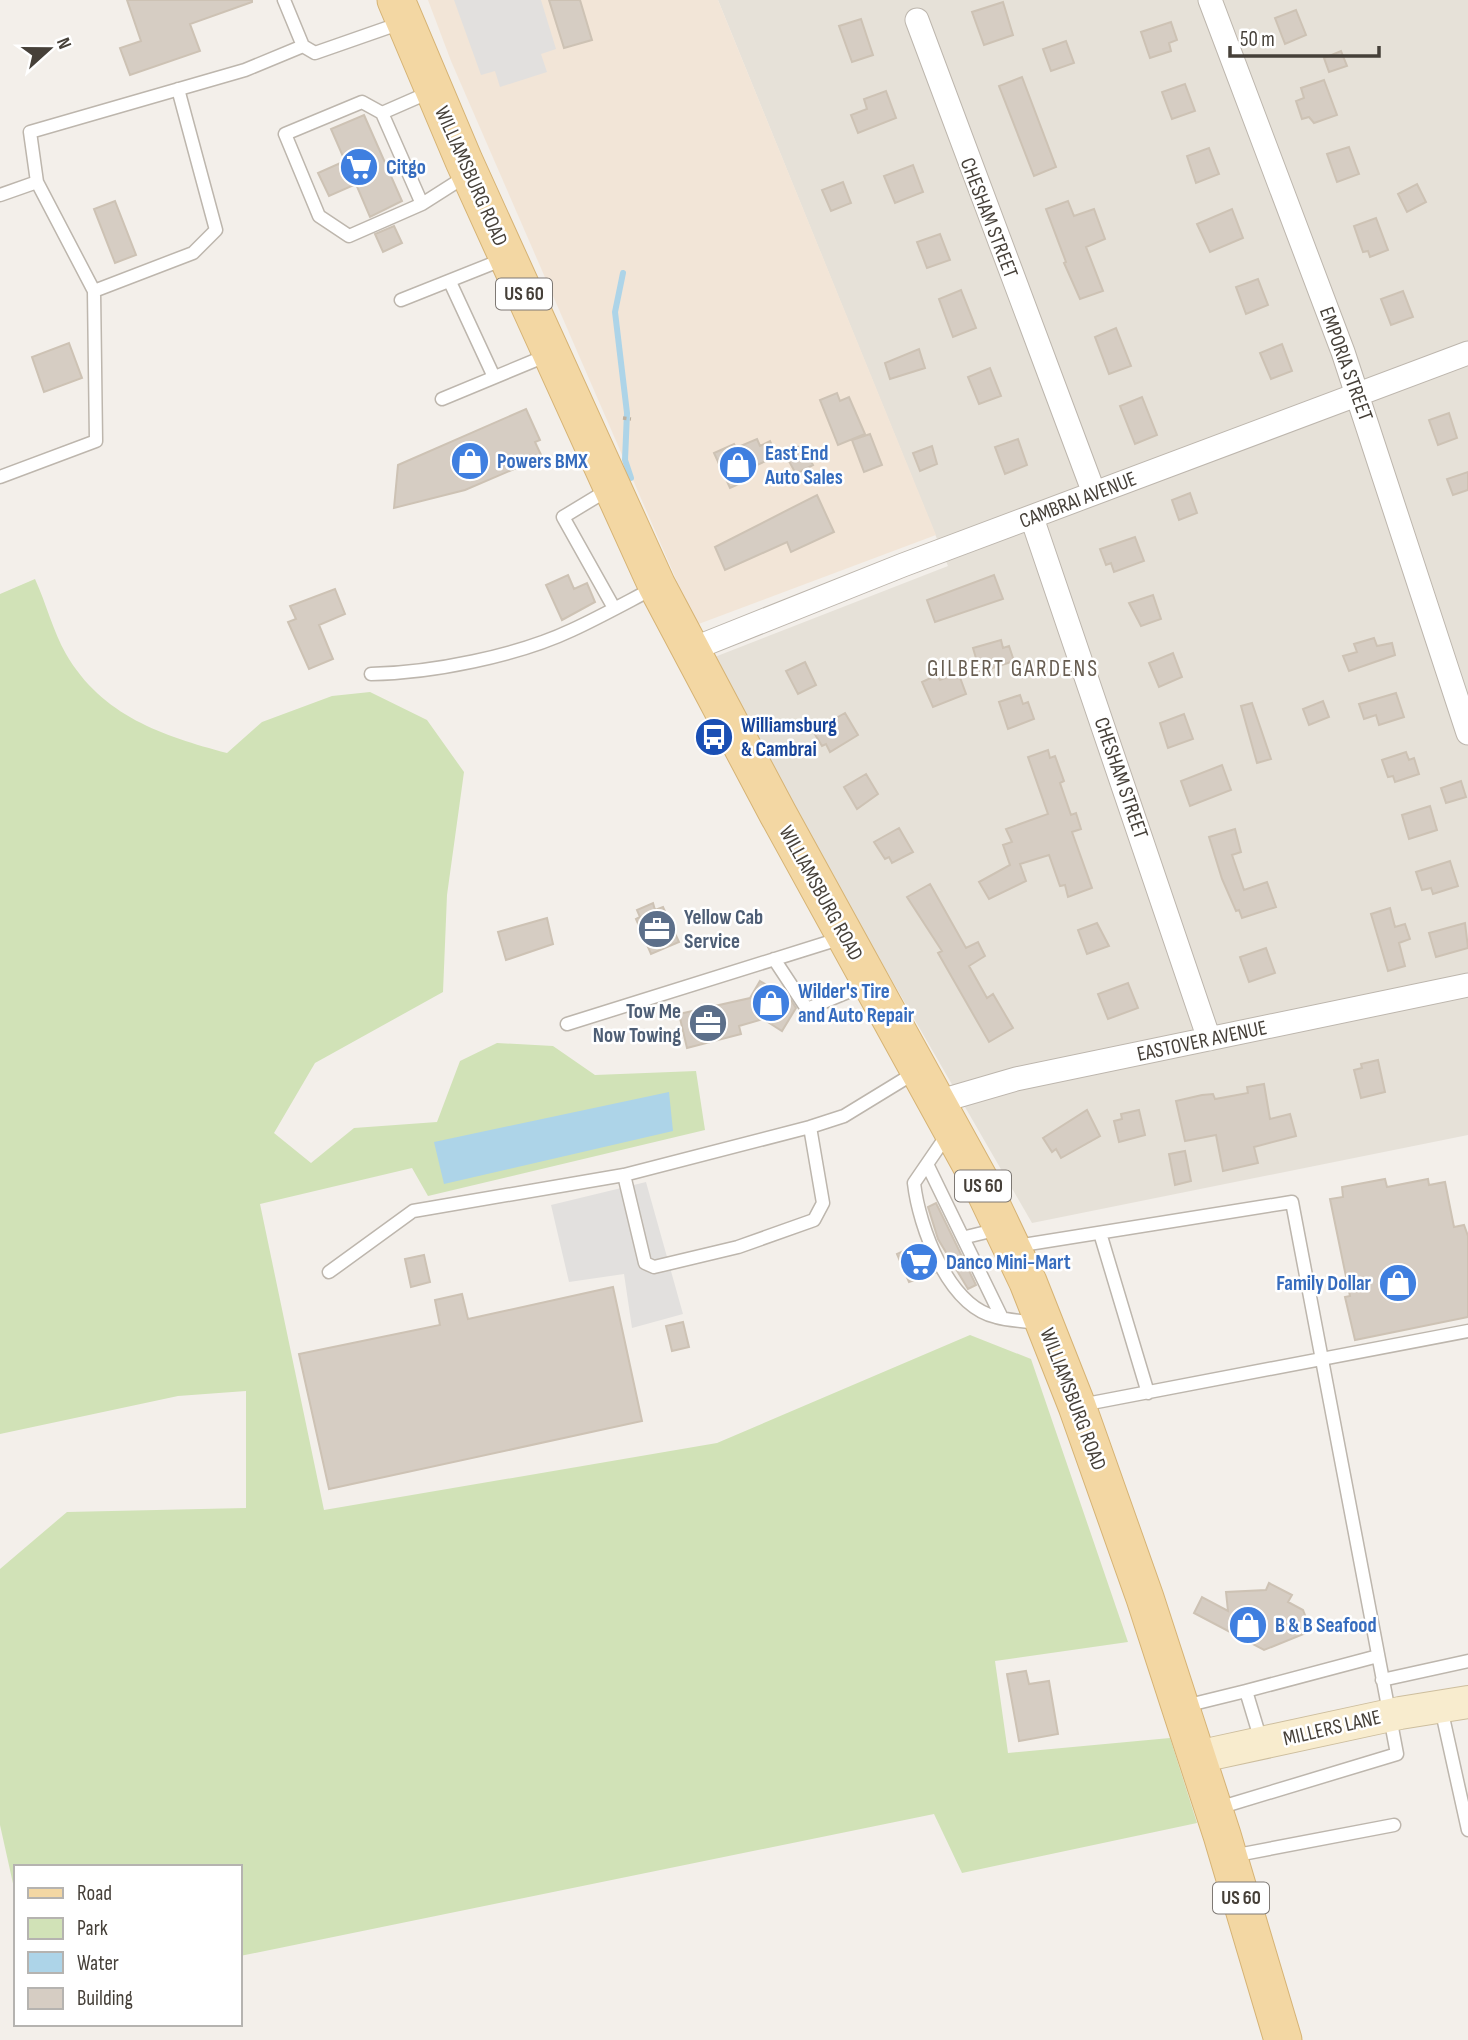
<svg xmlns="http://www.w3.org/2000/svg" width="1468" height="2040" font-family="'Sofia Sans Condensed',sans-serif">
	<rect width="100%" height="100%" fill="#f3efea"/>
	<!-- residential -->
	<path fill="#e6e1d8" d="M718,0H1468V1135L1032,1223L707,660L948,566Z"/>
	<!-- commercial -->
	<path fill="#f2e5d7" d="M428,0H718L936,535L696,625L451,61Z"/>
	<!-- green -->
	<path fill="#d1e2b7" d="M35,579C46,603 53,631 66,654C102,716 163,736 227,753L262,722L332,696L370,692L427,720L464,772L447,895L443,992L315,1063L274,1133L311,1163L354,1128L437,1122L460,1061L497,1043L553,1046L595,1075L696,1071L705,1130L428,1196L412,1168L260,1204L324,1510L717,1443L970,1335L1031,1359L1128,1642L995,1661L1008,1753L1170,1738L1197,1823L962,1873L934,1814L240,1956V1867H16V1897L0,1825V1569L67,1512L246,1508V1391L178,1396L0,1434V594Z"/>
	<!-- parking -->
	<path fill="#e2e0de" d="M454,0H541L556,49L541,54L547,72L500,87L495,71L481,75Z
		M646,1182L683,1314L632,1328L624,1274L569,1282L551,1205Z"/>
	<!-- water -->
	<path fill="#add4e8" d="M669,1092L673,1131L444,1184L434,1142Z"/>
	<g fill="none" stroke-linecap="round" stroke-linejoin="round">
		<!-- stream -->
		<path stroke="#add4e8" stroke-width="6" d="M623,273L615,312L627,413L625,460L631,478"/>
	</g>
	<!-- building -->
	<path fill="#d6cdc3" stroke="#cdc2b4" stroke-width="2" d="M127,0H252V2L190,24L200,51L130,75L120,48L141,41Z
		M549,0H580L592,40L564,48Z
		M1003,2L1013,35L984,45L972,12Z
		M1296,10L1306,35L1285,44L1275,18Z
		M861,19L873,55L852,62L839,26Z
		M1171,22L1177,40L1169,43L1171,51L1150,58L1141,32Z
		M1066,41L1074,63L1051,71L1043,49Z
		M1341,51L1347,66L1329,72L1324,58Z
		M1022,77L1056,167L1034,176L999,86Z
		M1324,80L1337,115L1314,123L1309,117L1302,119L1296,101L1304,98L1301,88Z
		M1185,84L1195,111L1172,119L1162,92Z
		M886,91L896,118L858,133L851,115L867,109L864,99Z
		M364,115L402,201L370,217L356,184L329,196L318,173L345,161L331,129Z
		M1349,147L1359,174L1337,182L1327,154Z
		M1209,148L1219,174L1196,183L1187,156Z
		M913,165L923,192L895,203L884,176Z
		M843,182L851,203L831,211L822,190Z
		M1417,184L1426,202L1407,212L1398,194Z
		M115,201L136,255L115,263L94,209Z
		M1068,201L1074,216L1094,209L1105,239L1086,247L1103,291L1080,299L1064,263L1066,262L1046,209Z
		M1232,209L1243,238L1210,252L1197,224Z
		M1376,218L1388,250L1370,257L1368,251L1363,252L1354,226Z
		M394,226L402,243L383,252L375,234Z
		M940,234L950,260L927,268L917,242Z
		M1258,279L1268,305L1246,314L1236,287Z
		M961,290L976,328L953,337L939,299Z
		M1403,291L1413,317L1391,325L1381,299Z
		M1116,328L1131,366L1109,374L1095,337Z
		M69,343L82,378L44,392L32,357Z
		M1282,344L1292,371L1271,379L1260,353Z
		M919,349L925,368L890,379L885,363Z
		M990,368L1001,396L979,404L968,377Z
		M837,393L840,401L849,397L865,434L838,445L820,400Z
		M1142,397L1157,435L1135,444L1120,406Z
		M526,409L540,440L535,442L542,457L465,490L394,508L398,465Z
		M1449,413L1457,438L1438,445L1429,420Z
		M870,434L882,465L864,472L852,440Z
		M757,439L760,446L770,441L777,456L746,470L750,479L730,488L714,453L734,444L736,448Z
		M1018,439L1027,465L1005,474L995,447Z
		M802,445L813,465L796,474L785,454Z
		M932,446L937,464L920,471L913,453Z
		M1468,472V490L1453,495L1447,479Z
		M1190,493L1197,513L1179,520L1172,500Z
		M817,495L834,532L791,552L787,542L725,570L715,547Z
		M1135,537L1144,561L1114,572L1111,563L1106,565L1100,549Z
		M568,575L574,589L587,583L595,602L562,620L546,585Z
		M994,575L1003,599L935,622L927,600Z
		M335,589L345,614L319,625L333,659L309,669L288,622L296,619L290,606Z
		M1153,595L1161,619L1141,626L1129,603Z
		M1374,638L1377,646L1392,643L1395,655L1349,671L1343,656L1357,652L1354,644Z
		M1001,640L1003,648L1009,646L1014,661L980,672L973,648Z
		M1173,653L1182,677L1159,687L1149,663Z
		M805,662L816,685L798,694L786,671Z
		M958,672L966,694L933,707L922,682L937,675L940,680Z
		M1396,693L1404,717L1379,725L1376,715L1364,719L1359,704Z
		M1020,695L1023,704L1028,702L1034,719L1008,729L999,702Z
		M1323,701L1329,717L1309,725L1303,709Z
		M1252,703L1271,759L1257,763L1241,706Z
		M845,713L858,735L830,752L826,744L822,746L813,731Z
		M1184,714L1193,739L1168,748L1160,723Z
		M1048,750L1050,758L1055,756L1064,781L1060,783L1071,815L1076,813L1081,829L1072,832L1092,888L1068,897L1065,885L1060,886L1049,855L1020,864L1026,881L989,899L979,882L1010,865L1003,845L1012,842L1006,829L1048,814L1028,757Z
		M1406,752L1409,760L1414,758L1419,774L1395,782L1393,776L1388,777L1382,760Z
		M1222,765L1231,790L1190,806L1181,781Z
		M866,774L878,794L857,809L844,787Z
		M1461,781L1466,797L1446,803L1441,788Z
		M1430,806L1437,830L1409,839L1402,815Z
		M899,828L913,852L892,863L889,857L885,859L874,842Z
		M1235,829L1241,852L1232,855L1244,890L1267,882L1276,907L1242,918L1239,910L1236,911L1222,879L1209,837Z
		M1450,861L1458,886L1433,894L1431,888L1422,890L1416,872Z
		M930,884L966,948L978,942L985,956L969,966L987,998L993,994L1013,1028L989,1042L938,953L942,951L907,897Z
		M653,903L655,910L663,907L679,942L651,954L636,919L640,917L637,910Z
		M1390,908L1395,927L1405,924L1410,939L1399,943L1405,966L1388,971L1371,914Z
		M547,918L553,944L506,960L498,932Z
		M1097,923L1109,946L1087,954L1078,930Z
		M1465,923L1468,948L1436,957L1429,933Z
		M1266,948L1275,973L1249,982L1240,957Z
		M760,981L791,1000L796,1008L782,1031L763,1019L739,1026L741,1034L687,1048L679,1014L750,998Z
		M1128,983L1138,1008L1108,1019L1098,994Z
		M1378,1060L1385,1092L1361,1098L1354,1070L1362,1068L1361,1064Z
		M1264,1084L1270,1119L1290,1114L1296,1136L1254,1147L1258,1163L1223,1171L1216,1135L1185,1141L1176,1101L1202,1095L1213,1094L1215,1099L1248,1093L1247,1087Z
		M1087,1110L1100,1136L1061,1158L1056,1149L1052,1152L1043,1138Z
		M1139,1110L1145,1135L1119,1142L1114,1121L1122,1119L1121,1114Z
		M1185,1151L1191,1181L1175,1185L1169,1154Z
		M1385,1179L1387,1187L1428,1179L1429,1185L1445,1182L1454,1227L1464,1225L1468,1236V1317L1355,1340L1345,1297L1350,1296L1330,1199L1343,1197L1342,1187Z
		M936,1203L976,1285L968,1289L938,1239L928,1207Z
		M921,1243L935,1273L909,1282L897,1254Z
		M424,1255L430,1282L411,1287L405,1259Z
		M613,1287L642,1421L329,1489L299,1354L440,1325L435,1300L462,1294L468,1319Z
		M683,1322L689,1347L672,1351L666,1326Z
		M1269,1583L1292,1595L1288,1602L1303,1610L1311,1631L1264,1650L1194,1613L1202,1597L1228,1611L1226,1592L1266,1590Z
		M1026,1671L1029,1684L1049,1681L1058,1734L1019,1741L1007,1674Z"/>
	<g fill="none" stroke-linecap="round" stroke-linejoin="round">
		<!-- lane casing -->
		<g stroke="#bdb6ad" stroke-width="15">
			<path id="lane" d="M284,0L303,46L315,53L401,23
				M430,92L382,113L362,102L285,134L319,216L349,236L422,204L466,176
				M382,113L422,204
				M37,182L94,291
				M0,195L37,182L30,132L245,70L303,46
				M450,282L494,377
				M401,300L504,259
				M442,399L548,355
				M0,477L96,441L94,291L193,253L216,230L178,89
				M611,488L563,517L614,608
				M371,674C431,673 517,656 572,630C600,617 627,602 654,588
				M774,959L807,1009L867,984
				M567,1024L842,938
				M949,1132L914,1183C919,1227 948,1306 996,1317C1010,1321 1026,1321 1040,1323
				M927,1164L1002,1318
				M624,1175L645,1263L654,1267L738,1247L814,1220L823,1203L810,1127
				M1100,1233L1148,1393
				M966,1237L999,1229
				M1016,1246L1292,1202L1397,1754L1215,1809
				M329,1272L413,1211L624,1175L810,1127L844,1116L916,1072
				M1081,1405L1468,1331
				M1382,1680L1468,1661
				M1246,1691L1378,1656
				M1185,1706L1246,1691L1262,1744
				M1441,1708L1468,1830
				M1232,1856L1394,1825"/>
		</g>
		<!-- street casing -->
		<g stroke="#bdb6ad" stroke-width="25">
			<path id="street" d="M1210,0L1343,352L1468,733
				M917,20L1094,493
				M1032,518L1209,1039
				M690,650L903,565L1468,353
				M937,1102L1016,1079L1468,985"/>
		</g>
		<!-- secondary casing -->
		<g stroke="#cdbe9e" stroke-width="34">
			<path id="secondary" d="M1197,1757L1400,1713L1468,1702"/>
		</g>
		<!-- primary casing -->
		<g stroke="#d6b374" stroke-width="39">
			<path id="primary" d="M396,0L464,161L657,586L778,814L980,1181L1028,1282L1077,1406L1145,1598L1222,1835L1283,2040"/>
		</g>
		<!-- path -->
		<path stroke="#bdb1a0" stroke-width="3.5" stroke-dasharray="3.5 3.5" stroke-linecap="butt" d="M623,418L631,419"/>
		<!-- lane -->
		<use href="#lane" stroke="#fff" stroke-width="12"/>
		<!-- street -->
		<use href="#street" stroke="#fff" stroke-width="23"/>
		<!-- secondary -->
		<use href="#secondary" stroke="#f8ecce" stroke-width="32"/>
		<!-- primary -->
		<use href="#primary" stroke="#f3d7a3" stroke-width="37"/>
	</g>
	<!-- icons -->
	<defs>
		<g id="supermarket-disc" transform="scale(2.0125)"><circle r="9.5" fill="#3f7fe0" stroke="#fff"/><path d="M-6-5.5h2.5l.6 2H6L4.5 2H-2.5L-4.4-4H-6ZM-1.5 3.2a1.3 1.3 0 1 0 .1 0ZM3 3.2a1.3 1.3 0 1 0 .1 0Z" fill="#fff"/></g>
		<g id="shop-disc" transform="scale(2.0125)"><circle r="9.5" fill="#3f7fe0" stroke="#fff"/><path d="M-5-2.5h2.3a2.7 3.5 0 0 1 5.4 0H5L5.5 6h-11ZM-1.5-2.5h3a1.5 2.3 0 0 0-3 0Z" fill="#fff"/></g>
		<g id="bus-disc" transform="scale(2.0125)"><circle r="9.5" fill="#1a4fb4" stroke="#fff"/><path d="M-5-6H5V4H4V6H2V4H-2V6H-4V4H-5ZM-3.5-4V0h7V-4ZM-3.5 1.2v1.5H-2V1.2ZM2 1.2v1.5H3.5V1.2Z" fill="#fff"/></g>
		<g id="office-disc" transform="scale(2.0125)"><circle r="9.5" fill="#5c6f8a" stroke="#fff"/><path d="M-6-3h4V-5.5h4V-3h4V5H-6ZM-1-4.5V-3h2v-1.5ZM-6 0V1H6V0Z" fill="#fff"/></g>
	</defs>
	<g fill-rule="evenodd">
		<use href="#supermarket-disc" x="359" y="167"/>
		<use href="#shop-disc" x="470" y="461"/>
		<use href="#shop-disc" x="738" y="465"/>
		<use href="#bus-disc" x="714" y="737"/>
		<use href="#office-disc" x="657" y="929"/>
		<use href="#shop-disc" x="771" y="1003"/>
		<use href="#office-disc" x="708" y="1023"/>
		<use href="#supermarket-disc" x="919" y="1262"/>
		<use href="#shop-disc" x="1398" y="1283"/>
		<use href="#shop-disc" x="1248" y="1625"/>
	</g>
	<g text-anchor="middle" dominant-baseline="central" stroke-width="5" stroke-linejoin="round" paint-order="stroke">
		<!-- shield labels -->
		<g fill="#fff" stroke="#7e7974" stroke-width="2">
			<rect x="496" y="278.5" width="56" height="31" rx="5"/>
			<rect x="955" y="1170.5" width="56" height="31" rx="5"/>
			<rect x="1213" y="1882.5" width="56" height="31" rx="5"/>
		</g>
		<g font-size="19" font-weight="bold" fill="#464039">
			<text x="524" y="294">US 60</text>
			<text x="983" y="1186">US 60</text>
			<text x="1241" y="1898">US 60</text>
		</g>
		<!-- shop labels -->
		<g font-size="21" font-weight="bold" fill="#366cbe" stroke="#fff" text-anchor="start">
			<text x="386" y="167">Citgo</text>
			<text x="765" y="453">East End<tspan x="765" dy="24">Auto Sales</tspan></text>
			<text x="497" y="461">Powers BMX</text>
			<text x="798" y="991">Wilder's Tire<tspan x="798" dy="24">and Auto Repair</tspan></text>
			<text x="946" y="1262">Danco Mini-Mart</text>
			<text x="1371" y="1283" text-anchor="end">Family Dollar</text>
			<text x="1275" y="1625">B &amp; B Seafood</text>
		</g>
		<!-- street labels -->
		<g font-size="21" fill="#464039" stroke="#fff">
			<text transform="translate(471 176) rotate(66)">WILLIAMSBURG ROAD</text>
			<text transform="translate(989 218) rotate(69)">CHESHAM STREET</text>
			<text transform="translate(1346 364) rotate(70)">EMPORIA STREET</text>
			<text transform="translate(1078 500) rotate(-21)">CAMBRAI AVENUE</text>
			<text transform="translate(1121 778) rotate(71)">CHESHAM STREET</text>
			<text transform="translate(821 893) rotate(61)">WILLIAMSBURG ROAD</text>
			<text transform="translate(1202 1041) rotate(-12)">EASTOVER AVENUE</text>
			<text transform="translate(1073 1399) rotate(69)">WILLIAMSBURG ROAD</text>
			<text transform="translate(1332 1728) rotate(-13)">MILLERS LANE</text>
		</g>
		<!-- transit labels -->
		<g font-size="21" font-weight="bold" fill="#164399" stroke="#fff" text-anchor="start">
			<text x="741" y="725">Williamsburg<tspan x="741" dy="24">&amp; Cambrai</tspan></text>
		</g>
		<!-- service labels -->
		<g font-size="21" font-weight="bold" fill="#4e5e75" stroke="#fff" text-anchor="start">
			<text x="684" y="917">Yellow Cab<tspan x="684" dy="24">Service</tspan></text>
			<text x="681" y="1011" text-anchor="end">Tow Me<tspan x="681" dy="24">Now Towing</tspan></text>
		</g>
		<!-- neighbourhood labels -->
		<g font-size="23" letter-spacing="2" fill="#675d51" stroke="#fff">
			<text x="1013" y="669">GILBERT GARDENS</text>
		</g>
	</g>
	<!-- legend -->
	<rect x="14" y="1865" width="228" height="161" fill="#ffffff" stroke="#b5b3b0" stroke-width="2"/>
	<rect x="28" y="1888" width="35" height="10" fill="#f3d7a3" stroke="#b5b3b0" stroke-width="2"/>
	<text x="77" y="1900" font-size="21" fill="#464039">Road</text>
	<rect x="28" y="1918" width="35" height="21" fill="#d1e2b7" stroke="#b5b3b0" stroke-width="2"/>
	<text x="77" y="1935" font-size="21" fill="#464039">Park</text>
	<rect x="28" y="1952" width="35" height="21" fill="#add4e8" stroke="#b5b3b0" stroke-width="2"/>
	<text x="77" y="1970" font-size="21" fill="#464039">Water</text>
	<rect x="28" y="1988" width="35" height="21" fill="#d6cdc3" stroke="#b5b3b0" stroke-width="2"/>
	<text x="77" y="2005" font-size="21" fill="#464039">Building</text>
	<!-- north arrow -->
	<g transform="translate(49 49) rotate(69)" stroke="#ffffff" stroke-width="5" paint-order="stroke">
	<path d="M0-5L12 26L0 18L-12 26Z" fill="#464039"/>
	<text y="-10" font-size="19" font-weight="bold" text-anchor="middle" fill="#464039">N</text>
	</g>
	<!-- scale -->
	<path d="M1230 46v10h149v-10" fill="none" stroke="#464039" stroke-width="3.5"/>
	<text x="1240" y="46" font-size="21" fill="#464039" stroke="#ffffff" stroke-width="5" paint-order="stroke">50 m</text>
</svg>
